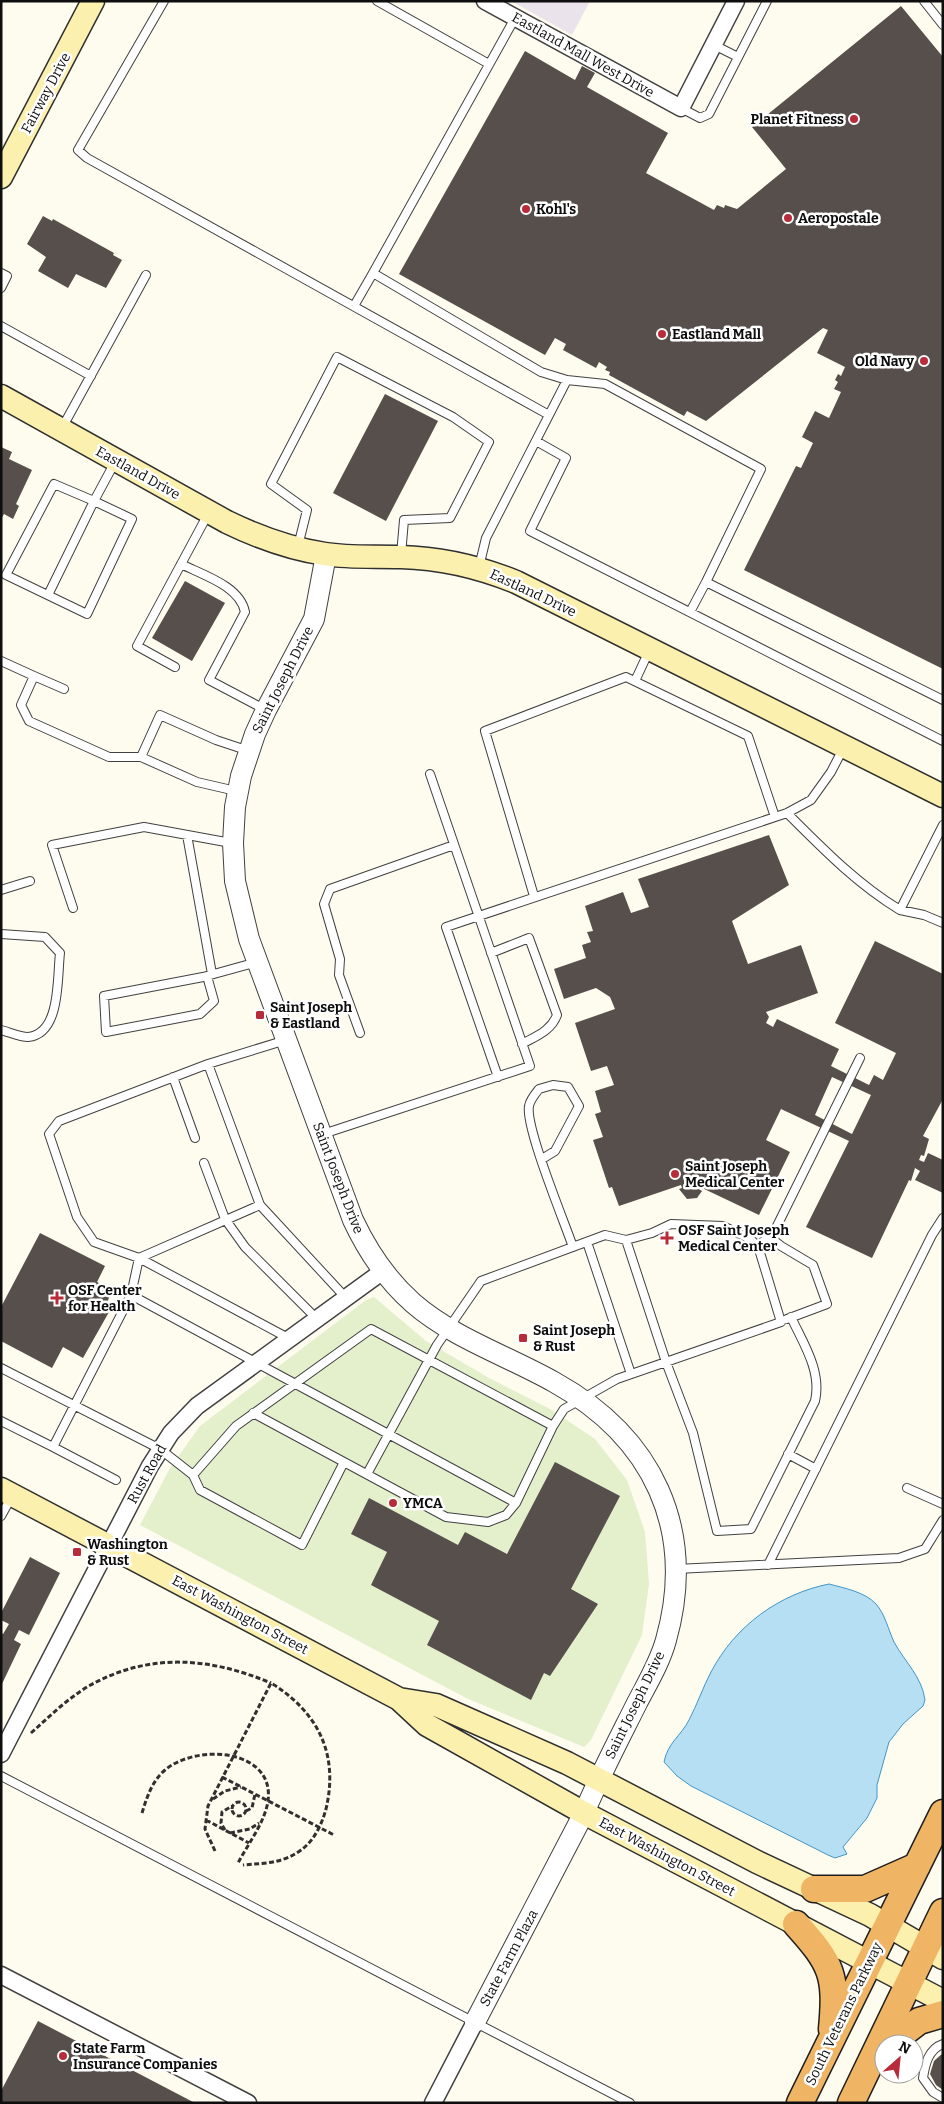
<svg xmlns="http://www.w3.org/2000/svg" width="944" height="2104" font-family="Bitter,serif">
	<rect width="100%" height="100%" fill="#fefbef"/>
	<!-- industrial -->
	<path fill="#ebe3ec" d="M511,1H590L572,35Z"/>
	<!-- pitch -->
	<path fill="#e4efcc" d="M374,1297L426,1341L489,1378L550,1409L595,1439L627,1480L645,1532L649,1584L642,1635L591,1740L584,1747L466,1698L140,1525L170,1468L200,1426L366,1300Z"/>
	<!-- water -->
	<path fill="#b6dff3" stroke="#4196c7" d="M829,1584C844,1588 865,1592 876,1604C885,1614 888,1629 894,1642C905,1662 922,1677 925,1700L923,1706L903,1724L889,1742L877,1785V1798L867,1818L843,1847L847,1854L835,1858L828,1855L691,1786L677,1776L664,1762C668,1742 681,1736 689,1720C697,1705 703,1687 711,1672C735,1626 779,1594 829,1584Z"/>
	<!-- building -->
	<path fill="#564f4b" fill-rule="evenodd" d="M901,6L943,57V669L744,570L796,466L801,468L813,443L802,437L815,411L829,418L841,392L834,389L838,382L835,380L838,374L841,376L845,367L817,353L828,330L823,328L706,421L687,411L684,416L609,375L610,372L605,370L607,367L599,362L596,368L563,350L566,344L555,338L545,355L399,274L525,51L575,80L582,66L595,73L587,87L668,133L646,173L714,210L717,205L724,208L725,205L737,209L786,169L752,127Z
		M43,216L52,221L53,219L114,253L113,255L122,260L106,288L76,274L68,288L38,271L46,257L27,244Z
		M385,394L438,421L386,521L333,493Z
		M1,447L12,452L9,459L32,470L16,504L19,506L13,519L4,514L1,519Z
		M185,581L225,603L192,661L152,638Z
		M769,835L789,885L732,921L748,964L801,945L818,993L766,1012L769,1017L766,1023L773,1027L777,1019L839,1049L831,1066L869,1085L874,1075L883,1080L896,1053L835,1023L875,941L943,974V1099L923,1136L929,1139L924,1156L921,1155L919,1160L924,1162L928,1153L943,1160V1193L915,1180L920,1171L915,1168L911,1181L909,1180L872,1258L806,1227L849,1141L781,1109L766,1140L790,1152L759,1215L700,1187L699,1189L702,1191L697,1198L687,1199L679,1189L682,1188L681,1185L619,1206L612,1187L609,1188L593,1140L603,1137L595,1114L601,1112L595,1091L614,1085L607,1066L591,1071L575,1023L615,1009L610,997L596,988L564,999L554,969L586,958L582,945L591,942L587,932L593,931L585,906L623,892L631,913L649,907L638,879ZM832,1077L871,1095L852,1134L815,1115Z
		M40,1233L105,1266L97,1282L113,1290L103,1310L109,1312L83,1358L63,1347L52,1368L1,1341V1307Z
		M555,1462L620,1496L571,1589L598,1604L550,1676L544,1673L531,1700L427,1645L439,1621L371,1585L387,1552L351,1534L369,1498L458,1545L465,1532L507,1554Z
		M30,1557L60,1573L29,1635L19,1630L14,1640L21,1644L1,1686V1633L3,1634L9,1624L1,1620V1613Z
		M38,2021L195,2103H1V2091Z
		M943,2053V2090L936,2085L930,2074L934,2061Z"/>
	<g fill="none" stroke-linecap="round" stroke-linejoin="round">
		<!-- service casing -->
		<g stroke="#414141" stroke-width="10">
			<path id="service" d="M164,1L78,150L87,158L549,415
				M377,1L489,64
				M924,1L943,25
				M515,18L373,273L541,372L567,380
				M714,45L738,57
				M681,108L700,118L709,114L767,1
				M1,273L7,276L1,288
				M354,306L373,273
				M1,326L91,376
				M62,428L146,275
				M536,441L566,458L530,531L943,741
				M298,546L307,510L271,484L337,357L453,417L489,442L450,518L404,520L401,555
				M181,564C203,575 240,586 245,612L209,680L266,710
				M479,567L486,538L567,380L605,384L761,469L706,582L943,700
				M48,595L94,501L132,519L87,614L6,575L54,484L94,501L115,462
				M690,612L706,582
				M1,661L34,676L21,705L29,721L109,757H141L197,782L236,791
				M175,667L137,646L208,514
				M34,676L64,689
				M635,681L649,651
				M141,757L160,715L216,740L249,751
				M787,813C822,848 857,884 900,910
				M943,825L900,910L924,915L943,923
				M187,835L212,974
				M1,890L30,881
				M534,896L485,731L626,677L748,736L775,817
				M73,908L52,845L144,827L231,843
				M1,934L45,937L60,953C57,978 61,1034 28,1037C20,1037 9,1032 1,1030
				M491,953L529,938L557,1015C551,1031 536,1036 522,1044
				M207,976L214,1001L200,1014L106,1032L104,996L203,977L257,962
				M360,1033L339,975L340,959L324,904L330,889L454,845
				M208,1064L260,1205L346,1298
				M173,1077L195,1138
				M498,1077L446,927L787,813L811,800L831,772L844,747
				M323,1134L530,1066L430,774
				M542,1159L555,1151L579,1106L568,1087L553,1085L539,1089C535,1094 530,1100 529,1106C525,1127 564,1221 573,1247
				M204,1163L225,1219L245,1247L317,1319
				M260,1205L139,1258L94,1242L77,1217L49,1134L59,1121L208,1064L286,1040
				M768,1236L781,1246L813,1265L827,1304L787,1319
				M626,1240L666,1362L693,1433L717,1531L751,1529L815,1401C822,1371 803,1343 791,1317
				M587,1242L631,1374
				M758,1246L774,1232L860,1058
				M131,1295L516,1503
				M1,1368L160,1449L193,1475L200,1490L302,1545L344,1462
				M253,1413L446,1517L488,1522L506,1515L516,1503L553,1426L564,1409L617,1379L781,1322L758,1246L750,1239L723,1226L671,1224L652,1233L626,1240L605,1235L481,1281L437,1345L367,1474
				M1,1421L53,1447
				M788,1454L816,1469
				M193,1475L236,1426L371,1329L553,1426
				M116,1480L53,1447L131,1295L139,1258L290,1339
				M907,1488L943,1504
				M1,1516L12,1496
				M768,1565L932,1235L943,1218
				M676,1569L899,1558L925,1549L943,1520
				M1,1776L630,2103
				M943,2044C928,2049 925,2065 923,2078L933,2092L943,2098"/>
		</g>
		<!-- minor casing -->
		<g stroke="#414141" stroke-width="19">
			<path id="minor" d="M485,1L681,108L736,1
				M1,1754L150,1466L171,1433L197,1406L383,1271
				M1,1975L248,2103
				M433,2103L475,2022"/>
		</g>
		<!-- tertiary casing -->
		<g stroke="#414141" stroke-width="22">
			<path id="tertiary" d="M326,555L314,619L266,710L255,734L241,776L235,807L233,843L235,881L249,939L353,1220C368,1252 387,1280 413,1303C453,1338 508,1356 554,1382C653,1437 697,1529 666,1640C660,1662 648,1682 637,1703C619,1739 600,1775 584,1813L475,2022"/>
		</g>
		<!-- secondary casing -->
		<g stroke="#303030" stroke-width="25">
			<path id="secondary" d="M1,177L93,1
				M1,396L227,522C258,537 290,549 325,554C350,558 375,556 401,557C440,558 479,567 516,582L943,796
				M1,1489L399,1699L427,1725L584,1813L943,2001
				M399,1699L436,1705L567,1763L757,1862L870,1915L943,1958"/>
		</g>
		<!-- trunk casing -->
		<g stroke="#1f1f1f" stroke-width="29">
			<path id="trunk" d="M814,1889H865L917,1866
				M796,1924C832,1964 837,1975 832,2029
				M889,2044L919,2021L943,2014
				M800,2103L943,1813
				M851,2103L943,1912"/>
		</g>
		<!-- path -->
		<path stroke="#303030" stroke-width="3" stroke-dasharray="5 2.5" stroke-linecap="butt" d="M31,1733C49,1717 66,1700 87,1687C148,1652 209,1657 271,1683
			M222,1777L334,1835
			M213,1799L225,1791L241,1787
			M232 1809a7 7 0 1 1 14 0a7 7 0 1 1-14 0Z
			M246,1811L252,1808L255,1794
			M142,1813C147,1797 152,1781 165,1770C197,1743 275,1749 268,1801C265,1822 248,1844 238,1863
			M206,1820L249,1843
			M225,1830L221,1823L222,1812L232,1806
			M230,1833L250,1829L259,1823
			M215,1851L205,1829L208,1806L271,1683C318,1712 339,1754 326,1809C322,1824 314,1841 301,1850C282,1864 264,1863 243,1865"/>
		<!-- service -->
		<use href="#service" stroke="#fff" stroke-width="8"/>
		<!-- minor -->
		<use href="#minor" stroke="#fff" stroke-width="16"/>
		<!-- tertiary -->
		<use href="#tertiary" stroke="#fff" stroke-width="20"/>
		<!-- secondary -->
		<use href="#secondary" stroke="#fbf0ae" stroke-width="22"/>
		<!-- trunk -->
		<use href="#trunk" stroke="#f0b465" stroke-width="26"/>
	</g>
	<!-- markers -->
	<g fill="#b72c38" stroke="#fff" stroke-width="2">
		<circle cx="854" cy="119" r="5"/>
		<circle cx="526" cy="209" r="5"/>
		<circle cx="788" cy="218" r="5"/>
		<circle cx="662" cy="334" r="5"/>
		<circle cx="924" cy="361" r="5"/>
		<rect x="255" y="1010" width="10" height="10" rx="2.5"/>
		<circle cx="675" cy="1174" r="5"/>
		<path d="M664.5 1230.5h5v5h5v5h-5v5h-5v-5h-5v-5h5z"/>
		<path d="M54.5 1290.5h5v5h5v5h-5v5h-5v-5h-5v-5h5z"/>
		<rect x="518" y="1333" width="10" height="10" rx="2.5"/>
		<circle cx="393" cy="1503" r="5"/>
		<rect x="72" y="1547" width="10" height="10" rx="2.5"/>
		<circle cx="63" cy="2056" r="5"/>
	</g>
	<g text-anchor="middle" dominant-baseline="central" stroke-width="5" stroke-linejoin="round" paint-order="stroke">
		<!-- street labels -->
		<g font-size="14" fill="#0e0e0e" stroke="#fff">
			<text transform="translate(583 55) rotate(29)">Eastland Mall West Drive</text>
			<text transform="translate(46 93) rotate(-62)">Fairway Drive</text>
			<text transform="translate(138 473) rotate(29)">Eastland Drive</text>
			<text transform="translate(533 593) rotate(25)">Eastland Drive</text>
			<text transform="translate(283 680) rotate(-63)">Saint Joseph Drive</text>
			<text transform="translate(338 1178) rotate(69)">Saint Joseph Drive</text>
			<text transform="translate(147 1474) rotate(-61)">Rust Road</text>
			<text transform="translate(240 1615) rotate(28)">East Washington Street</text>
			<text transform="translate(635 1705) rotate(-64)">Saint Joseph Drive</text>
			<text transform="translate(667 1857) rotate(28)">East Washington Street</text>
			<text transform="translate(509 1958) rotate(-62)">State Farm Plaza</text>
			<text transform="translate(844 2014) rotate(-64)">South Veterans Parkway</text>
		</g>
		<!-- poi labels -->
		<g font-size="14" font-weight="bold" fill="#0e0e0e" stroke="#fff" text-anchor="start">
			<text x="844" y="119" text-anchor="end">Planet Fitness</text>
			<text x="536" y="209">Kohl's</text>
			<text x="798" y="218">Aeropostale</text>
			<text x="672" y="334">Eastland Mall</text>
			<text x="914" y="361" text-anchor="end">Old Navy</text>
			<text x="270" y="1007">Saint Joseph<tspan x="270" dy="16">&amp; Eastland</tspan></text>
			<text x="685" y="1166">Saint Joseph<tspan x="685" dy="16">Medical Center</tspan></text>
			<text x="678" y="1230">OSF Saint Joseph<tspan x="678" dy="16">Medical Center</tspan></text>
			<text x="68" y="1290">OSF Center<tspan x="68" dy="16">for Health</tspan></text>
			<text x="533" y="1330">Saint Joseph<tspan x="533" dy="16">&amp; Rust</tspan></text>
			<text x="403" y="1503">YMCA</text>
			<text x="87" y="1544">Washington<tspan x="87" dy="16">&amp; Rust</tspan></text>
			<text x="73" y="2048">State Farm<tspan x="73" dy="16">Insurance Companies</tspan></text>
		</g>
	</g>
	<!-- border -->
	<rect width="944" height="2104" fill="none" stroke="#0e0e0e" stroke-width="5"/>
	<!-- north arrow -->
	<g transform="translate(899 2059) rotate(27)"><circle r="24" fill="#ffffff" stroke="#9f9f9f"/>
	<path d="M0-4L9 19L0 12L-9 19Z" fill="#b72c38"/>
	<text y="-8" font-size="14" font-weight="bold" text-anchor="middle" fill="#0e0e0e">N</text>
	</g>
</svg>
